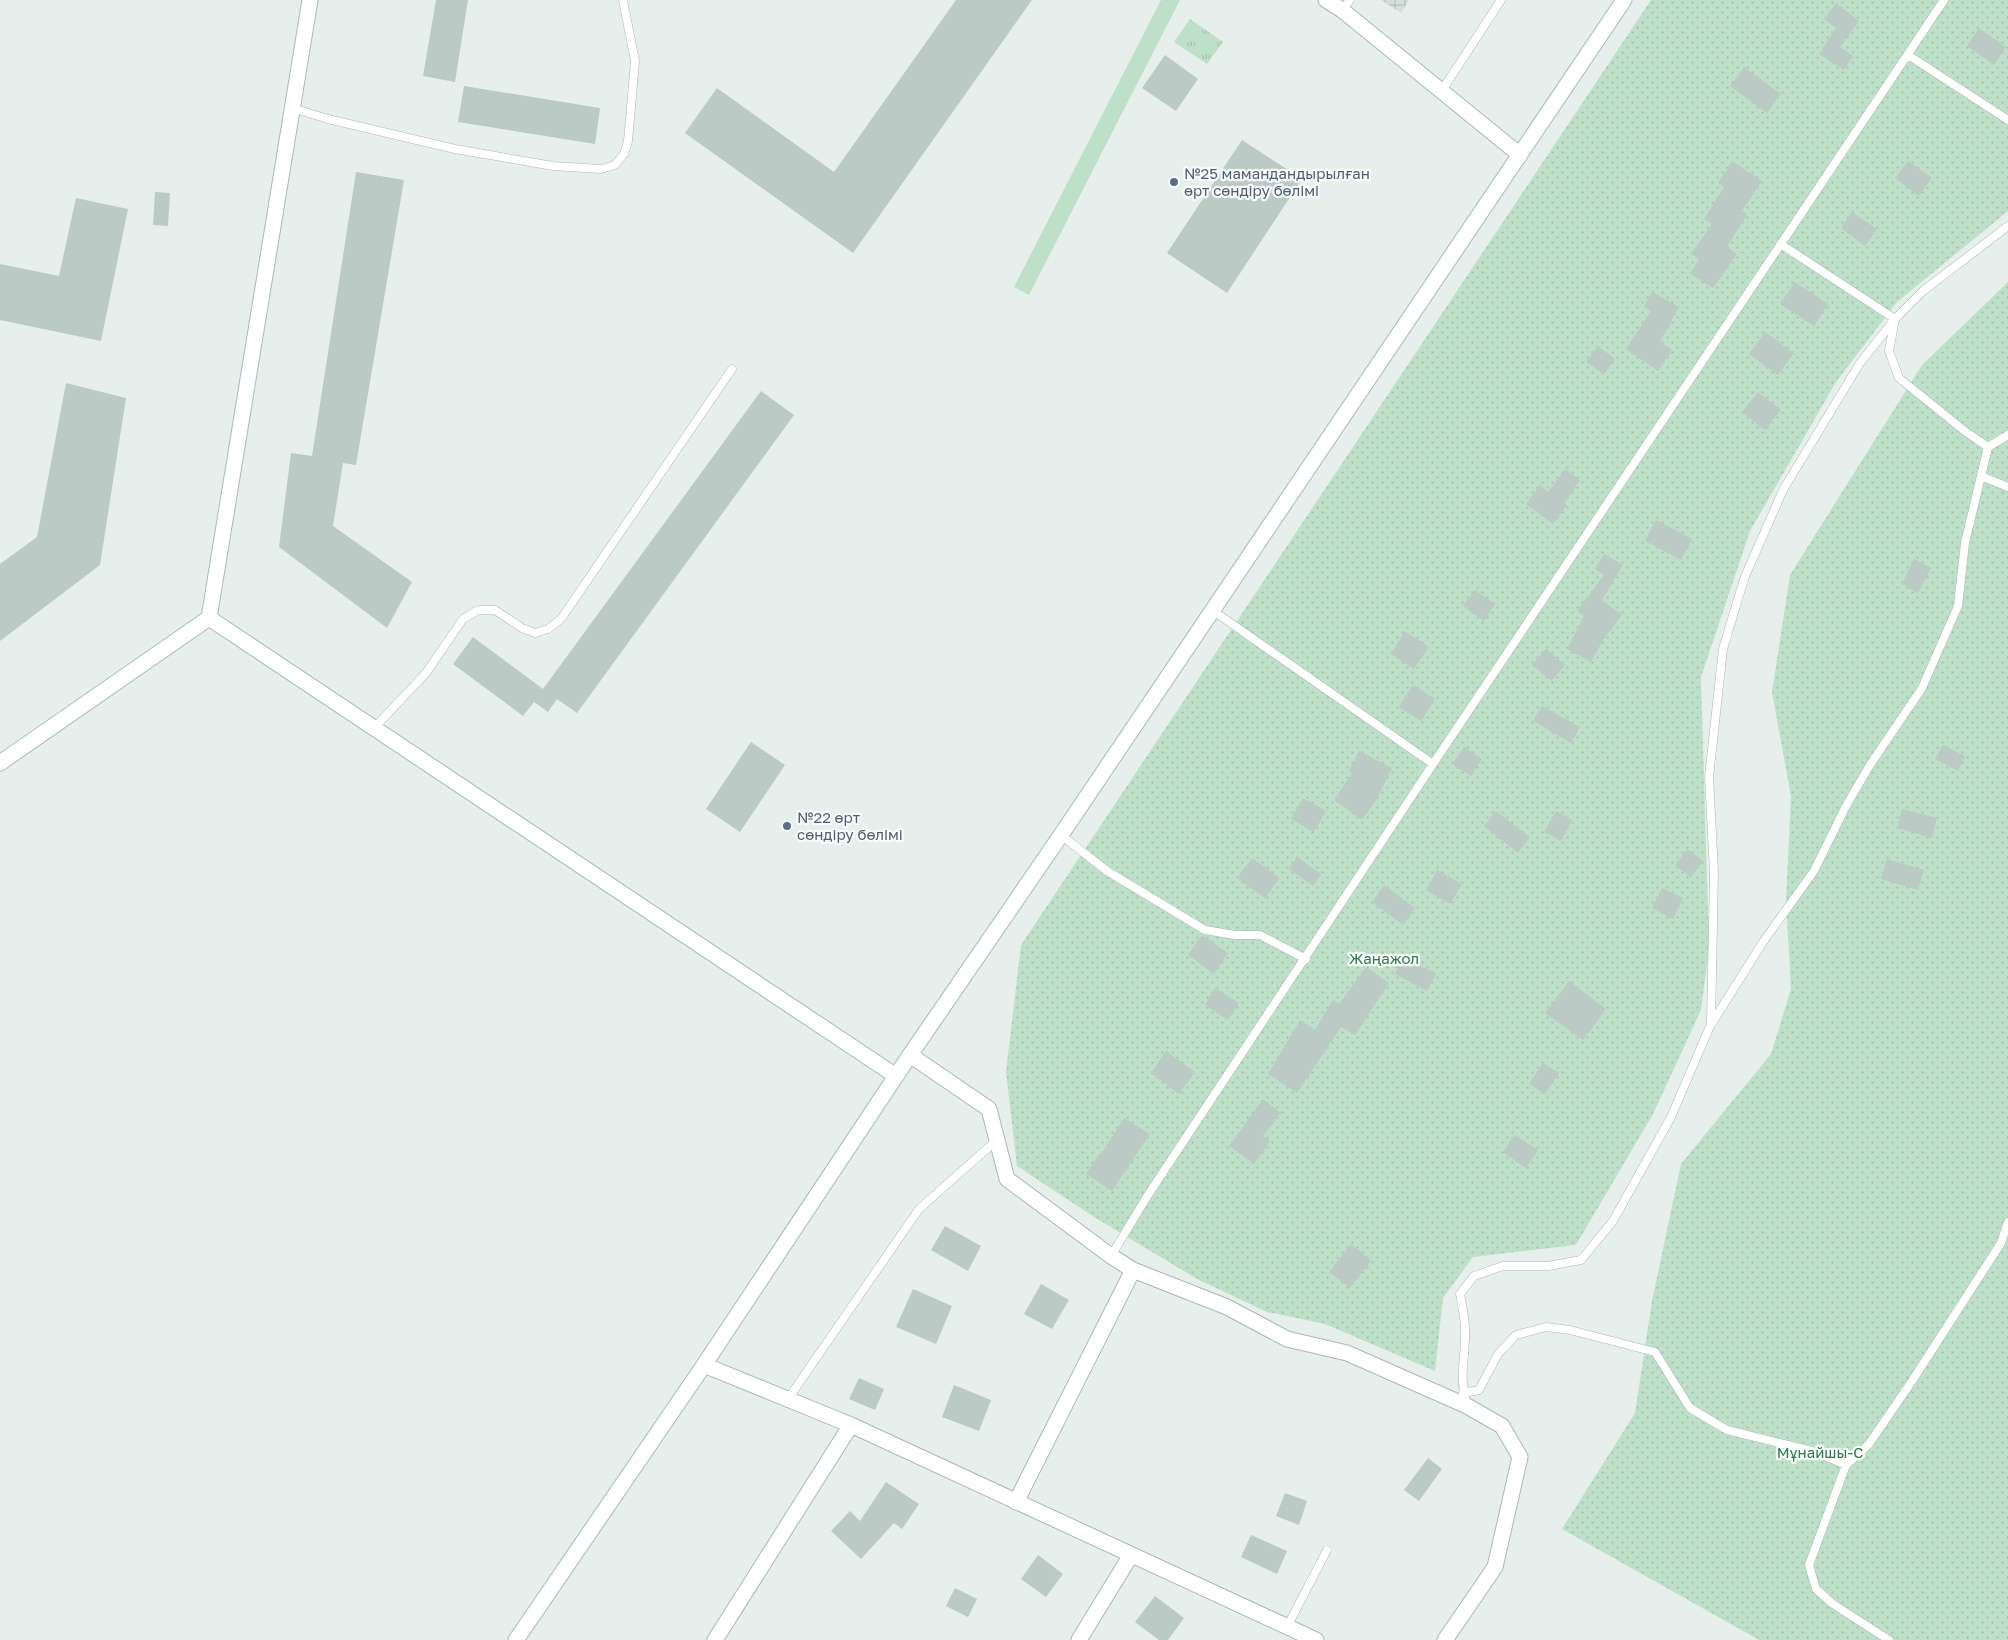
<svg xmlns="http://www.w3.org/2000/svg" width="2008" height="1640" font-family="'Golos Text',sans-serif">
	<defs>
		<pattern id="industrial-grid" width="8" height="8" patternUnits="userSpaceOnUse" patternTransform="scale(1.25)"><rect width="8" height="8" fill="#d4dfda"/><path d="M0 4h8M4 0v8" fill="none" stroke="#b6c1bc"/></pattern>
		<pattern id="grass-tufts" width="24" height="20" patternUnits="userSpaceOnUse" patternTransform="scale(1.25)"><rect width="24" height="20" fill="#bfe0c8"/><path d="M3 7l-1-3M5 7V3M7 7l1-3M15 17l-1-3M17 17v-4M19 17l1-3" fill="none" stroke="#a4c1ad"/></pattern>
		<pattern id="garden-dots" width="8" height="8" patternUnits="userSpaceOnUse" patternTransform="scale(1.25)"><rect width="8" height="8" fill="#bfe0c8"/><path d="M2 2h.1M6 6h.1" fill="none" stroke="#a4c1ad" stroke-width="1.8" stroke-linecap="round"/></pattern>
	</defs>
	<rect width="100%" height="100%" fill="#e6efeb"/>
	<!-- industrial -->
	<path fill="url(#industrial-grid)" d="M1381,0H1409L1401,13Z"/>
	<!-- grass -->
	<path fill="url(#grass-tufts)" d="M1190,19L1223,42L1207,64L1174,42Z"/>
	<!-- garden -->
	<path fill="url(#garden-dots)" d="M1651,0H2008V211L1897,302L1836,382L1750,531L1701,677L1709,948L1701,1010L1653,1114L1576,1245L1473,1257L1443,1298L1435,1371L1325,1324L1267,1312L1197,1279L1094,1217L1017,1166L1006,1072L1021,945Z
		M2008,282V1640H1759L1562,1529L1635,1413L1652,1301L1681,1164L1771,1054L1791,989L1786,901L1791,796L1772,692L1790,575L1922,365Z"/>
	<!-- pitch -->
	<path fill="#bfe0c8" d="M1161,0H1180L1029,295L1014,287Z"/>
	<!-- building -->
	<path fill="#bbcac4" d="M436,0H468L455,82L423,76Z
		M956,0H1032L853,253L685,133L717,88L834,172Z
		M1836,3L1859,21L1840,47L1853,56L1844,70L1819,54L1836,28L1824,19Z
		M1979,28L2006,47L1994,65L1967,46Z
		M1165,55L1198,79L1176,111L1142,88Z
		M1744,67L1781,94L1767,113L1730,86Z
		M464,86L600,108L595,144L458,122Z
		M1242,140L1302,179L1227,293L1167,253Z
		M1732,161L1762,181L1742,211L1747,214L1727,247L1737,254L1713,288L1690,274L1699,259L1691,254L1712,224L1704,219L1724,187L1718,183Z
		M1908,161L1932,178L1919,196L1895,178Z
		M356,172L404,180L356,465L343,463L333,526L412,582L387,628L279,547L291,453L312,456Z
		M155,192L170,193L168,226L153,225Z
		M76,198L128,209L101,341L0,320V264L59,276Z
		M1852,212L1877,229L1865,246L1841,228Z
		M1795,282L1828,304L1814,326L1780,304Z
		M1652,292L1679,307L1660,342L1672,350L1658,371L1626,349L1651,311L1644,307Z
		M1765,332L1794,353L1778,375L1749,354Z
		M1598,346L1615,359L1604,374L1586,362Z
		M66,383L126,398L100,565L0,641V564L37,537Z
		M761,391L794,415L577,713L557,699L548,712L534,702L523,716L453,664L473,637L543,689Z
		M1758,392L1781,410L1765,430L1742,412Z
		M1565,469L1580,480L1564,503L1567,505L1553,524L1526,504L1540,485L1548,492Z
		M1656,520L1692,539L1681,560L1645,541Z
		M1604,554L1623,565L1602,600L1622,615L1603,640L1591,662L1567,649L1584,616L1577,611L1604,575L1595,569Z
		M1914,559L1931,568L1918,593L1902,584Z
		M1475,590L1495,604L1484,621L1463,606Z
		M1405,631L1429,647L1414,669L1391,654Z
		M1546,649L1565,665L1552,681L1532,665Z
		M1413,685L1435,699L1421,721L1399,707Z
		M1542,706L1580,727L1571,743L1533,721Z
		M751,742L785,765L740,832L706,809Z
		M1943,745L1965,756L1958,771L1935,759Z
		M1464,747L1482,759L1471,776L1452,764Z
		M1359,751L1392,768L1377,799L1362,820L1334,800L1352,773L1349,771Z
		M1303,798L1326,811L1314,832L1291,819Z
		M1902,809L1937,818L1932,838L1897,828Z
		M1496,811L1530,837L1518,853L1484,826Z
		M1556,811L1572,820L1561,841L1544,832Z
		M1687,849L1703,861L1691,877L1675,865Z
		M1297,857L1321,874L1313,886L1289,869Z
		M1252,858L1280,878L1265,898L1237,878Z
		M1887,859L1924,870L1918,890L1881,879Z
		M1437,870L1462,884L1450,904L1426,890Z
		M1384,885L1415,908L1403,925L1372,902Z
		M1662,888L1683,898L1673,919L1652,908Z
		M1202,935L1228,953L1214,974L1188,955Z
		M1404,957L1436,974L1427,991L1395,974Z
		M1366,967L1389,983L1355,1035L1341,1027L1297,1093L1268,1074L1300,1020L1315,1030L1333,1000L1339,1004Z
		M1569,981L1606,1009L1583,1040L1545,1013Z
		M1215,988L1239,1003L1228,1020L1205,1005Z
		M1166,1051L1195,1072L1179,1094L1151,1073Z
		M1543,1063L1559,1073L1545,1094L1529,1084Z
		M1263,1099L1281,1113L1263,1136L1270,1141L1254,1164L1229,1146Z
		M1124,1118L1150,1134L1112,1191L1086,1174L1100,1153L1101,1154Z
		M1514,1135L1538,1150L1526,1168L1503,1152Z
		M945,1226L981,1246L968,1271L931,1250Z
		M1351,1244L1371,1261L1350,1288L1329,1272Z
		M1041,1284L1069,1300L1052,1329L1024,1314Z
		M913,1289L952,1306L936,1344L896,1327Z
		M859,1378L884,1389L875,1410L849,1399Z
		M954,1385L991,1400L979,1431L942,1417Z
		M1428,1458L1442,1469L1419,1501L1404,1490Z
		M886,1482L919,1504L902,1529L894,1523L861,1559L831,1531L850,1511L860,1521Z
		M1285,1493L1307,1501L1299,1525L1276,1516Z
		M1251,1535L1287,1551L1277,1574L1241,1557Z
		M1038,1555L1063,1574L1046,1597L1021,1579Z
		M955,1588L977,1599L968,1617L946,1606Z
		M1155,1596L1184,1618L1168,1640H1159L1135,1622Z"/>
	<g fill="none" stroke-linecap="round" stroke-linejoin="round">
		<!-- lane casing -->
		<g stroke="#a8b8b2" stroke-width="9">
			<path id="lane" d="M1342,10L1350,0
				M1908,55L2008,120
				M1441,92L1501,0
				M292,108L328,119L455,149L553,166L601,169L615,165L624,154L628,141L635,61L623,0
				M1782,245L1895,319L1889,351L1899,378L1966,432L1988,447
				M1981,476L2008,487
				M1212,610L1433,764
				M374,728L426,673L463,619L478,610H495L522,628L535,633L548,629L561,619L732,369
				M1061,835L1107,871L1205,930L1235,935H1260L1306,959
				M1712,1023L1763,942L1814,871L1846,806L1870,765L1922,688L1958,606L1965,543L1988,447L2008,435
				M1111,1256L1148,1195L1433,764L1944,0
				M1463,1393L1479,1390L1498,1354L1516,1335L1546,1327L1570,1330L1655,1352L1690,1408L1727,1430L1816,1452L1846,1465
				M788,1399L919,1209L997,1140
				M1467,1406C1458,1375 1466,1358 1465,1329C1465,1318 1462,1305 1460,1294L1474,1276L1503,1266H1548L1581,1260L1613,1221L1671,1117L1711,1024L1714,872L1709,777L1723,649L1744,579L1783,490L1860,363L1895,319L1923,291L2008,226
				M1287,1627L1327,1550
				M1889,1640L1833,1604L1816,1589L1809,1565L1846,1465L1869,1444L1912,1381L2001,1243L2008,1222"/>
		</g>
		<!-- street casing -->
		<g stroke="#a8b8b2" stroke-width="17">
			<path id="street" d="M1326,0L1342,10L1520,155
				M910,1055L989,1109L1007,1179L1111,1256L1133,1270L1227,1307L1287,1339L1347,1353L1467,1406L1502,1426L1520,1457L1495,1567L1445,1640
				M704,1365L851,1425L1316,1640
				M1016,1502L1133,1270
				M715,1640L851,1425
				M1079,1640L1131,1555"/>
		</g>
		<!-- secondary casing -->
		<g stroke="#a4bbb3" stroke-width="17">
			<path id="secondary" d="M209,618L896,1076
				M0,763L209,618L310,0
				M516,1640L704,1365L910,1055L1061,835L1624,0"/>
		</g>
		<!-- lane -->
		<use href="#lane" stroke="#fff" stroke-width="8"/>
		<!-- street -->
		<use href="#street" stroke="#fff" stroke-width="15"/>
		<!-- secondary -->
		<use href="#secondary" stroke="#fff" stroke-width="15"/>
	</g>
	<!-- markers -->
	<g fill="#5c6f8a" stroke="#f7fbf9" stroke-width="2">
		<circle cx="1174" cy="182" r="5"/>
		<circle cx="787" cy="826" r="5"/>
	</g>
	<g text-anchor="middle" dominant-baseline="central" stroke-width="4.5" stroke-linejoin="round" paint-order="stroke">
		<!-- service labels -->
		<g font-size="15" fill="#4e5e75" stroke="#f7fbf9" text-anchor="start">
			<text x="1184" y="173">№25 мамандандырылған<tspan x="1184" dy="17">өрт сөндіру бөлімі</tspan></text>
			<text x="797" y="817">№22 өрт<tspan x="797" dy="17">сөндіру бөлімі</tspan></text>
		</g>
		<!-- park labels -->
		<g font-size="15" fill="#2d7a4b" stroke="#f7fbf9">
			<text x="1384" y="958">Жаңажол</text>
			<text x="1820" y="1452">Мұнайшы-С</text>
		</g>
	</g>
</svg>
